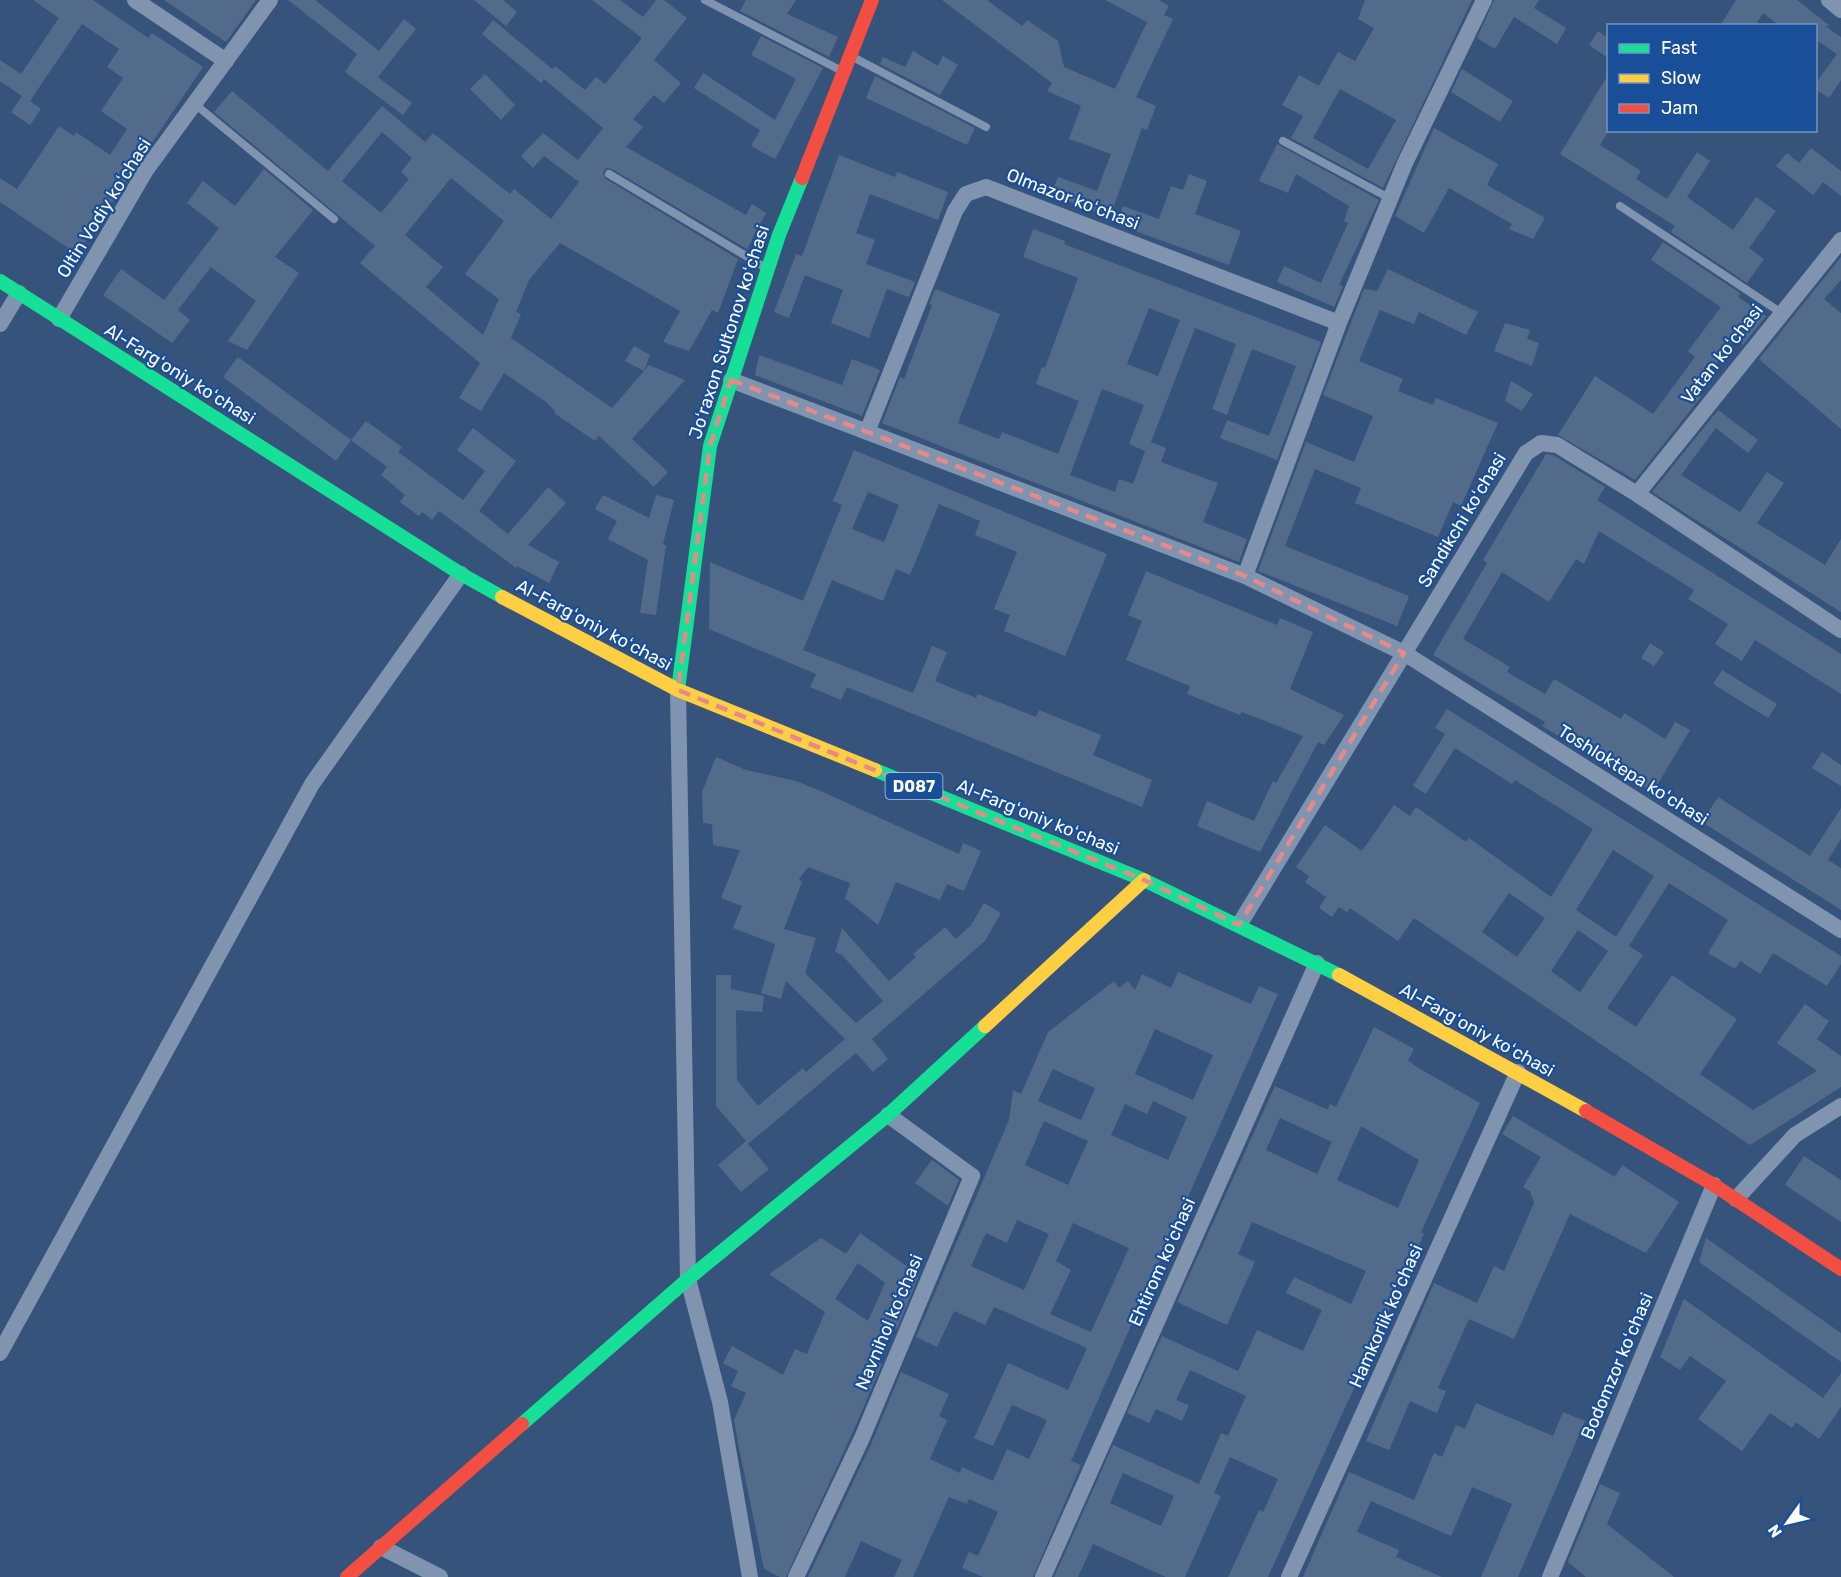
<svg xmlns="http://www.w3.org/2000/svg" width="1841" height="1577" font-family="Rubik,sans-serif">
	<rect width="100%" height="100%" fill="#36537c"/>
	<!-- building -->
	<path fill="#536b8b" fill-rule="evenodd" d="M33,0H93L148,38L152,33L203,67L77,254L0,202V178L17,189L59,126L74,136L76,132L110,155L127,129L101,111L123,78L107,67L119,49L82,24L30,101L41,109L30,125L11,112L22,96L0,81V60L21,74L59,18Z
		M164,0H256L226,42Z
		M288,0H315L379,51L404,19L416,29L378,77L412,103L403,115L345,72L357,54Z
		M474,0H503L517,12L506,26Z
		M592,0H620L643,17L656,0H664L687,18L654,60L681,83L664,103L654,95L633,119L643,127L626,147L746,215L752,204L766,213L747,249L612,169L606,168L603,173L606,179L738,259L718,313L712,310L689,351L663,342L680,311L560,243L529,280L516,312L521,314L511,338L612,408L644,371L625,361L634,346L650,355L644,371L649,365L685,380L632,439L668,472L654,487L599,436L595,441L554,413L555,411L546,402L504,373L481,411L459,398L480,363L360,263L375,246L214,112L232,91L328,171L382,106L425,142L433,133L510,194L514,189L551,219L579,182L544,156L533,168L521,156L543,133L578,160L603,128L544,79L541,83L482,34L493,20L552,69L555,66L585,90L596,77L605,84L642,38ZM382,132L412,158L401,172L409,179L381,213L342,181ZM451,178L504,221L465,274L499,299L483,335L426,287L443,267L405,235Z
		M746,0H796L787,14L838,37L829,57L740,11Z
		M942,0H987L1022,26L1027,20L1058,41L1064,67L1115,89L1147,22L1105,0H1159L1169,6L1164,15L1173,19L1136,97L1156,106L1147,130L1142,128L1110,217L1051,195L1058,177L1097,191L1111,154L1069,139L1081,106L1047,91L1052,83Z
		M1365,0H1472L1383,188L1291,138L1303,116L1282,105L1299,75L1319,86L1338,52L1355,61L1374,28L1358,19ZM1340,89L1396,120L1368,169L1313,138Z
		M1494,0H1539L1534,8L1566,28L1557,44L1514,17L1495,49L1477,38Z
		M1736,0H1797L1830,26H1825L1841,37V80L1829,98L1815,89V84L1837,54L1815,39V26H1780L1763,13L1755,26H1720Z
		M1598,31L1608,38V58L1589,45Z
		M761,36L823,68L775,159L751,146L760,130L694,88L703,73L775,120L796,79L751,55Z
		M913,51L938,66L943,56L958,65L940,95L880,64L883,57L905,67Z
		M1462,69L1513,101L1500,122L1451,92Z
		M485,74L515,105L501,120L470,89Z
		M1608,75V132L1600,145L1641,171L1636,179L1667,199L1697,152L1710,161L1687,197L1733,230L1756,197L1776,211L1749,248L1764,259L1747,283L1671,232L1675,226L1560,154Z
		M875,76L975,128L967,145L866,98Z
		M1434,128L1498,164L1487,185L1545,218L1533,239L1509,229L1512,224L1449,188L1424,233L1395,216Z
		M1277,144L1379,200L1339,285L1343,286L1334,307L1277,282L1284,266L1321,283L1348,223L1344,221L1349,206L1296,174L1288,193L1259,181Z
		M1811,148L1841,171V196L1823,182L1813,195L1776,166L1787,153L1799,163Z
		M839,155L895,177L897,172L948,192L938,220L870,194L856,233L875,240L866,264L915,282L909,297L887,289L869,338L831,323L843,290L805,275L789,318L774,312L796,254L802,256Z
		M264,169L313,210L275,257L299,273L247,350L228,341L256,301L211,267L178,310L190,320L172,343L103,295L121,269L164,300L219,228L187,203L203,181L235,206Z
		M1189,174L1207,181L1195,214L1241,231L1229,265L1116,224L1123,206L1159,219L1171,186L1183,190Z
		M1033,229L1065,241L1064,244L1321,342L1277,460L1220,438L1227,420L1269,436L1296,366L1252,349L1227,415L1212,409L1236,344L1195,328L1151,442L1166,448L1161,462L1218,483L1203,522L1247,539L1239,562L882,423L900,377L904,379L932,305L929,304L935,290H938L1000,314L958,423L999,439L1002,432L1058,454L1079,401L1036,384L1042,367L1045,368L1078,278L1023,257ZM1149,308L1180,320L1158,376L1127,364ZM1102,389L1144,405L1129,444L1145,451L1133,484L1119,479L1115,492L1070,475Z
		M1663,242L1740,293L1738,297L1766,316L1743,345L1735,338L1695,393L1701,397L1635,480L1558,435L1595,376L1653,414L1695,357L1688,351L1721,307L1651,260Z
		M1841,257V280L1824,299L1841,313V429L1759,359Z
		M1388,269L1478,312L1466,335L1419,312L1414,324L1380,310L1359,361L1403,379L1398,391L1433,405L1436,398L1498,423L1461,506L1453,502L1438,537L1355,503L1361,488L1315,469L1285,546L1409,596L1397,626L1258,571L1306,442L1354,462L1373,416L1323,395L1364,289L1377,291Z
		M1505,323L1530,330L1527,339L1539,343L1532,366L1494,351Z
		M759,355L842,385L852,359L880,370L862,416L755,375Z
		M238,357L351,440L336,461L223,377Z
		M1511,381L1533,394L1522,411L1505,401Z
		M1718,410L1758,440L1748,453L1716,428L1681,475L1740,512L1767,472L1784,483L1757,523L1825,565L1841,539V612L1652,492Z
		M366,421L402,447L398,452L463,500L485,471L457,450L473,428L516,461L479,511L508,534L548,487L566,503L528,545L559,562L549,583L517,566L516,568L439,511L432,520L422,512L419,516L400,502L405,495L381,475L387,467L351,440Z
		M854,450L1107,554L1065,656L1004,631L1010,615L994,609L1017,552L975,535L980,521L939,504L910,575L896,569L883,601L832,580L803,650L913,693L932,646L947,652L935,681L976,698L978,694L1036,717L1039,710L1101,735L1093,755L1152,780L1142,807L847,687L841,700L810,687L816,674L709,629L710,562L803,601L842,505L833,501ZM868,492L899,505L884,542L852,529Z
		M1546,454L1553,455L1605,487L1597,500L1841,654V694L1755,640L1742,661L1715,644L1728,624L1688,599L1694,590L1599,531L1584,564L1576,559L1549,602L1502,572L1463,639L1510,667L1507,672L1545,694L1554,679L1621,719L1624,713L1665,739L1675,722L1690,730L1653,792L1542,726L1545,722L1433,655L1487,563L1483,560Z
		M603,495L649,518L656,495L674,500L663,544L666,546L656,615L640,613L648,560L608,539L617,521L595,509Z
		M1146,571L1277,625L1280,618L1313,632L1290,689L1344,715L1324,745L1318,742L1260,852L1197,826L1207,801L1254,821L1273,781L1276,783L1303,736L1242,712L1240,715L1187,694L1190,686L1126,660L1142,621L1128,615Z
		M1650,643L1664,652L1654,666L1641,658Z
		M1722,670L1777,704L1768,718L1713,684Z
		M1447,709L1841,956V964L1827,986L1773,953L1760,974L1740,961L1735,969L1708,953L1728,920L1669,883L1629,946L1643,955L1607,1008L1636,1027L1672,975L1737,1019L1700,1074L1753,1110L1817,1071L1777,1043L1805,1004L1829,1021L1817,1039L1841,1056V1087L1750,1145L1414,918L1398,941L1350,908L1347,912L1339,907L1332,917L1319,908L1326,897L1305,882L1309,876L1296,867L1325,825L1362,851L1394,805L1410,816L1416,807L1466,842L1469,838L1551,897L1593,829L1515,780L1512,784L1455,748L1426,794L1413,786L1445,734L1435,728ZM1613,850L1654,876L1616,937L1576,910ZM1509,893L1545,918L1517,957L1482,932ZM1578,930L1608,951L1580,992L1551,971Z
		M1822,752L1841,765V786L1812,768Z
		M716,757L746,770L796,781L823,792L959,854L963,843L981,851L964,891L947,884L940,900L896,882L878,925L845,898L850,883L808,867L799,879L802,882L784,929L816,938L805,973L856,1023L883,1001L842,955L835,952L842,928L889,981L916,957L913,954L945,927L956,939L971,925L984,903L1001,913L985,941L872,1039L888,1059L873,1072L856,1053L748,1144L769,1169L741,1192L718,1165L746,1141L716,1106V975H731V989L764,996L762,1012L736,1010L737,1080L758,1106L803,1068L806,1072L845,1039L786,981L781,999L761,993L775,944L733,928L742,906L721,898L740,850L713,845L712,824L703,823L702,792Z
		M1718,797L1810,856L1841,808V839L1828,860L1841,868V910L1702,822Z
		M1178,972L1251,1004L1259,986L1278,994L1071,1461L1081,1465L1033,1577H983L962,1568L969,1552L978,1556L998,1512L969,1499L967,1504L949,1497L913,1577H894L902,1560L861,1541L845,1577H808L872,1442L901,1372L949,1394L939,1416L947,1420L930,1459L960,1473L962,1467L993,1481L1007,1449L1029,1459L1047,1420L1012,1405L993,1446L974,1438L1008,1363L1068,1390L1087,1348L994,1307L985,1325L954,1311L937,1347L916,1337L1009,1120L1013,1090L1021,1094L1048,1032L1114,981L1119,988L1128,981L1135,990L1142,974L1171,988ZM1155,1029L1213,1055L1193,1100L1135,1074ZM1053,1069L1095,1088L1081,1120L1038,1101ZM1153,1101L1187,1117L1168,1160L1111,1135L1125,1104L1147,1114ZM1044,1121L1088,1141L1068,1185L1025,1165ZM1017,1220L1049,1234L1024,1290L971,1266L986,1233L1007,1243ZM1073,1223L1129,1248L1091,1332L1050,1314L1071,1270L1056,1261Z
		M1374,1027L1414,1049L1408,1060L1415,1066L1480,1103L1421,1232L1424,1234L1268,1577H1228L1259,1510L1263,1512L1278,1479L1230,1457L1214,1493L1221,1496L1185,1577H1166L1093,1544L1078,1577H1054L1113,1445L1199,1484L1221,1433L1228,1436L1246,1396L1190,1370L1176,1400L1189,1405L1182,1421L1156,1409L1149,1423L1127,1413L1162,1336L1238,1371L1257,1330L1303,1351L1322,1310L1286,1293L1294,1277L1351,1304L1366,1271L1252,1222L1238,1254L1255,1262L1227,1325L1177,1302L1275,1086L1328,1110L1330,1104L1336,1107ZM1280,1118L1332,1142L1317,1174L1266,1150ZM1361,1126L1419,1160L1398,1208L1337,1180ZM1123,1473L1174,1496L1161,1526L1110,1503Z
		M1513,1116L1615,1177L1622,1165L1679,1202L1646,1253L1570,1214L1514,1339L1469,1319L1438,1388L1446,1391L1437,1413L1410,1401L1389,1450L1366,1441L1434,1283L1477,1303L1494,1266L1504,1271L1534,1203L1530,1191L1523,1187L1541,1157L1502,1134Z
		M1804,1156L1841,1180V1222L1785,1185Z
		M932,1160L959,1180L948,1206L915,1183Z
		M860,1233L919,1275L897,1329L888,1325L872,1360L882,1364L852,1434L786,1577H780L764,1569L738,1443L734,1420L746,1393L731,1386L738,1371L723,1363L732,1346L783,1375L795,1349L807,1354L825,1312L769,1274L821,1238L846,1254ZM858,1263L885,1283L868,1321L835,1299Z
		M1706,1238L1841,1333V1362L1699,1262Z
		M1684,1299L1823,1398L1841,1373V1407L1819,1439L1796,1422L1792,1428L1770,1413L1742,1451L1698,1419L1726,1381L1690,1356L1680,1370L1660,1357Z
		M1476,1403L1553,1436L1563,1412L1585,1421L1518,1577H1481L1512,1504L1472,1487L1451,1536L1371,1501L1357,1532L1399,1550L1396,1557L1442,1577H1303L1349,1472L1414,1500L1434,1453L1442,1457L1456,1425L1465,1429Z
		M1600,1484L1620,1493L1607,1524L1674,1577H1586L1568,1562Z"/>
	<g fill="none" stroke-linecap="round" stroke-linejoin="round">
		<!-- lane -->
		<path stroke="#8194af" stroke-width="8" d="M705,0L842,71
			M851,56L986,127
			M196,105L334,219
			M1283,141L1391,199
			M609,174L766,268
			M1620,206L1780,312"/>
		<!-- street -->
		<path stroke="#8194af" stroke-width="16" d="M135,0L226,61
			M1829,0L1841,10
			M59,319L146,170L270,0
			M0,324L19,293
			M731,380L1245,576L1404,653L1841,930
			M867,432L955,211L966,194L986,187L1339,323
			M1637,494L1841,240
			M1245,576L1339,323L1405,163L1484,0
			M678,690L688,1279L720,1402L750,1577
			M1239,925L1526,453L1541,443L1557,445L1637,494L1841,630
			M1736,1199L1795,1135L1841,1106
			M0,1353L312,784L461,574
			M381,1547L440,1577
			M796,1577L862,1438L972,1176L888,1115
			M1043,1577L1317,963
			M1289,1577L1518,1072
			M1550,1577L1714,1185"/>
		<!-- fast -->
		<path stroke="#16e098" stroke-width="14" d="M0,281L461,574L502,597
			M678,690L710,446L779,235L802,178
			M875,770L1144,880L1339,975
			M522,1424L688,1279L888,1115L985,1026"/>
		<!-- slow -->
		<path stroke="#ffcf43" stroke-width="14" d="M502,597L678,690L875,770
			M1339,975L1586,1111
			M985,1026L1144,880"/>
		<!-- jam -->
		<path stroke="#f24e42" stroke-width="14" d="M802,178L872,0
			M1586,1111L1714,1185L1841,1269
			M347,1577L522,1424"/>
	</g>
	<!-- marked area -->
	<path fill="none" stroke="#e88989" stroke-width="4.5" stroke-dasharray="12 8" stroke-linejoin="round" d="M731,380L1245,576L1404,653L1239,925L1144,880L678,690L710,446Z"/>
	<g text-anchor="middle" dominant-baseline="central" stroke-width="4.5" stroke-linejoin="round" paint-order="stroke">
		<!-- shield labels -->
		<rect fill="#194e99" stroke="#bacae0" stroke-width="1.5" x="885.5" y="773" width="57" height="26" rx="4.5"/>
		<g font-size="16" font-weight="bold" fill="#fff">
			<text x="914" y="786">D087</text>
		</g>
		<!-- street labels -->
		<g font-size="18" fill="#fff" stroke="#194e99">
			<text transform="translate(1073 199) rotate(21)">Olmazor koʻchasi</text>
			<text transform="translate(104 208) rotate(-58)">Oltin Vodiy koʻchasi</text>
			<text transform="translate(729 332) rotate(-72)">Joʻraxon Sultonov koʻchasi</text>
			<text transform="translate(1722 354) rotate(-52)">Vatan koʻchasi</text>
			<text transform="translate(180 374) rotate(32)">Al-Fargʻoniy koʻchasi</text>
			<text transform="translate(1462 520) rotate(-59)">Sandikchi koʻchasi</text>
			<text transform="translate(594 625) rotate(28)">Al-Fargʻoniy koʻchasi</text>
			<text transform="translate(1633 775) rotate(32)">Toshloktepa koʻchasi</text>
			<text transform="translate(1038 817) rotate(22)">Al-Fargʻoniy koʻchasi</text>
			<text transform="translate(1477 1030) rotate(29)">Al-Fargʻoniy koʻchasi</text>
			<text transform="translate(1162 1262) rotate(-66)">Ehtirom koʻchasi</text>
			<text transform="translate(1386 1316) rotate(-66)">Hamkorlik koʻchasi</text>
			<text transform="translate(889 1322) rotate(-67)">Navnihol koʻchasi</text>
			<text transform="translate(1617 1366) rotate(-67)">Bodomzor koʻchasi</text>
		</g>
	</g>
	<!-- legend -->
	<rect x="1607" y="24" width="210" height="108" fill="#194e99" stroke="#7595c2" stroke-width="1.5"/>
	<rect x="1619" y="44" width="30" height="9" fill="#16e098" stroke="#7595c2" stroke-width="1.5"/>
	<text x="1661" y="54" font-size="18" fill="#ffffff">Fast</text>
	<rect x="1619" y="74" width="30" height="9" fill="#ffcf43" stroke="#7595c2" stroke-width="1.5"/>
	<text x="1661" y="84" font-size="18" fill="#ffffff">Slow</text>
	<rect x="1619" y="104" width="30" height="9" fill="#f24e42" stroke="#7595c2" stroke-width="1.5"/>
	<text x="1661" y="114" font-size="18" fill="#ffffff">Jam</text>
	<!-- north arrow -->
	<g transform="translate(1787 1523) rotate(236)" stroke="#194e99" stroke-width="4.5" paint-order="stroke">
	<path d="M0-4.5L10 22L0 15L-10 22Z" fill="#ffffff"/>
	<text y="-9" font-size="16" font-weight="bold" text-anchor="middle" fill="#ffffff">N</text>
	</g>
</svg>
